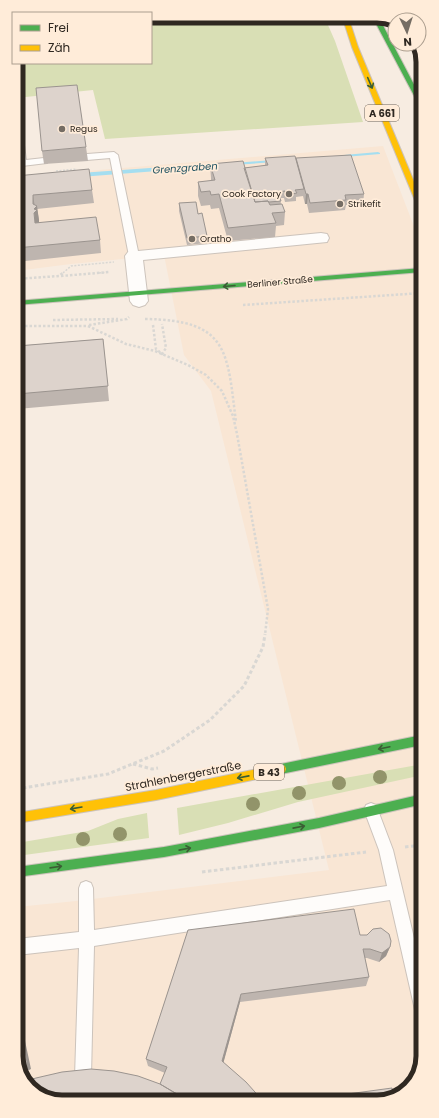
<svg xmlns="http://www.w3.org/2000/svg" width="439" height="1118" font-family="Poppins,sans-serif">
	<rect width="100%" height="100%" fill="#f7ece1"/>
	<!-- built -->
	<path fill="#f9e6d4" d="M383,146L415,229L422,228L423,1056L414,1084L389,1100L59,1102L32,1091L18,1068L17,907L76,901L329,870L211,391L184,355L164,255L71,264L16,271V177Z"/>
	<!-- green -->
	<path fill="#d9dfb5" d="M151,16H324L335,41L363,122L105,139L93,90L16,98V63H151Z
		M423,764V775L298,802L228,823L179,835L177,808Z
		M147,813L149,838L17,856V843L88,831L118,819Z"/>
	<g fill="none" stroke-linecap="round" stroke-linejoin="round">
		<!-- stream -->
		<path fill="#a5def0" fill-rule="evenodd" d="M378,152L380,153V154L344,157L342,156L344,155Z
			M273,160H275V162L234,165L232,164L234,163Z
			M220,163L223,165L222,166L80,177L77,175L80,173Z"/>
		<!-- lane casing -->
		<g stroke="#ccc3bb" stroke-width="2">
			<path id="lane" d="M16,114L20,116L26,160L44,158L48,161L47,163L22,166L18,163Z
				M114,152L118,155L139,256L134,259L129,256L110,158L87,160L83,157L87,154Z
				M371,803L376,805L393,850L423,976V1018L417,1016L415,1010L390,900L94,946L91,1077L89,1083L83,1085L77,1083L75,1077L79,948L17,955V939L79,932V888L81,883L86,881L91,883L93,888L94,930L387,886L379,850L364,810L366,805Z"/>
		</g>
		<!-- street casing -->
		<g stroke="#ccc3bb" stroke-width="2">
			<path id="street" d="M321,233L327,234L329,238L327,242L143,260L148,301L145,305L139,307L133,305L130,301L125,256L128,252Z"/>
		</g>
		<!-- fast casing -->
		<g stroke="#ccc3bb" stroke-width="2">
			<path id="fast" d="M372,16H378L421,98V105L418,103Z
				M414,44H418L421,50V54L419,53Z
				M422,268V272L16,305V301Z
				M422,735V745L281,774L277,772L276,769L277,766L281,764Z
				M423,794V804L319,828L164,857L17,877V867L164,847L319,818Z"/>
		</g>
		<!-- slow casing -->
		<g stroke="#ccc3bb" stroke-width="2">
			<path id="slow" d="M342,16H348L358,47L422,201V212L419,210L352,47Z
				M281,764L285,766L286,769L285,772L281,774L156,800L17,823V813L156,790Z"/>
		</g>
		<!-- path-far2 -->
		<path stroke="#d9d7d3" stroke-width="1.5" stroke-dasharray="2 1.5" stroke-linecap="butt" d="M56,171L77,169
			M63,273L71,266L114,262
			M99,273L109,272"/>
		<!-- path-far1 -->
		<path stroke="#d9d7d3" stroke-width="2.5" stroke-dasharray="2.5 2" stroke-linecap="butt" d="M61,276L109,272
			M16,279L59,276L64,272
			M243,305L422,293
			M145,319C229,320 227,351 236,422
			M53,320L118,319
			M89,325L127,319L129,317
			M153,325L156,349L162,354L166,348L162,324
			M16,326H88L126,344L155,351L188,365L206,375L222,391L233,416L237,434L268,609L265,635"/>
		<!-- path -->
		<path stroke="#d9d7d3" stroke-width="3" stroke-dasharray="3.5 2.5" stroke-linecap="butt" d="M133,764L152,769L158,768
			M17,789L108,774L164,751L210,720L244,686L263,647L265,634
			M405,847L423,845
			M202,872L366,852"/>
		<!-- lane -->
		<use href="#lane" fill="#fefcfa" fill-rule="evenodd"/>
		<!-- street -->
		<use href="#street" fill="#fefcfa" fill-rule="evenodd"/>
		<!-- fast -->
		<use href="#fast" fill="#4caf50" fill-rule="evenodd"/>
		<!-- slow -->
		<use href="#slow" fill="#ffc107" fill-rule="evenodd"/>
	</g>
	<!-- trees -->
	<g fill="#92946a">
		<circle cx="380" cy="777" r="7"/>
		<circle cx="339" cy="783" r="7"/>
		<circle cx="299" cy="793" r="7"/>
		<circle cx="253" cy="804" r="7"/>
		<circle cx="120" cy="834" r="7"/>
		<circle cx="83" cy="839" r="7"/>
	</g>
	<!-- wall -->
	<path fill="#beb5af" d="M86,147L88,161L44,164L42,151Z
		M265,158H296L364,194L363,204L346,205L345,210L309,213L307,204H305L303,196L296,197V201L285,202L284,198H280L281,204L285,212L284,225L276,226L275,237L228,241L219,208L211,209L210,205L201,206L198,196V182L211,181V178L210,164L244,168L265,166Z
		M16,176L92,190L94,203L37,209L39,220V222L100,240L101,253L16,262Z
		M179,203L198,214L207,236V243L187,245L179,211Z
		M103,339L109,401L17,409V346Z
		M188,930L360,935L390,947L386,956L379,962L367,958H365L369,977L366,986L240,1002L223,1063L160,1084L165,1073L148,1066L146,1059Z"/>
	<!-- shaded-wall -->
	<path fill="#9b948f" d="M306,194H308L307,204H305Z
		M33,195L35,208L37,206L39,220V224L37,236L34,213Z
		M390,947L386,956L379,962L382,953Z
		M241,994L240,1002L222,1068V1061Z
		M18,1008L31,1069L21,1074L18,1068Z"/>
	<!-- building -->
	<path fill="#ddd3cc" stroke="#9b948f" d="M77,85L86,147L42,151L36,88Z
		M351,155L364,194L345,195L346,200L310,203L308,194H306L296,158Z
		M295,156L304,189L295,190L297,193L286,195L285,191L278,192L281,201L269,202L268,201L255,202L244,168L268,165L265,158Z
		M243,161L255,202L268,201L270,205L282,204L285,212L272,213L276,223L228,228L219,194L211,195L210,191L201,192L198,182L215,180L210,164Z
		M89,169L92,190L33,195V204L37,206L34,209L37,210L34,213L35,223L96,217L100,240L16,248V176Z
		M196,202L198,214L202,213L207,236L187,238L179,203Z
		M103,339L108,386L17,394V346Z
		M354,909L360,935H367L373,929L381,928L389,934L391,941L390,947L382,953L370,949H363L369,977L241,994L222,1061L246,1082L263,1101H189L180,1096L160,1084L167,1067L146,1059L188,930Z
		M18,1019L27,1062L18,1066Z
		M91,1069L114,1071L138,1076L160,1084L189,1101L59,1102L32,1091L26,1081L36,1078L62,1072Z
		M392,1088L394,1097L389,1100L296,1101Z"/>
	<!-- one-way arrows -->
	<defs><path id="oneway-shaft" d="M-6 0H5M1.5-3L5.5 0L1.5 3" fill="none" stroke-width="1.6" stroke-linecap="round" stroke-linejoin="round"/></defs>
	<g stroke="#3b5e34">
		<use href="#oneway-shaft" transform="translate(370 83) rotate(67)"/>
		<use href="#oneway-shaft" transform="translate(229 286) rotate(175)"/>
		<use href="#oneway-shaft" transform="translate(384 748) rotate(168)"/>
		<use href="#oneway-shaft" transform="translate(243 777) rotate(169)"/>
		<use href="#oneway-shaft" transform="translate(76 808) rotate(170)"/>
		<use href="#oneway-shaft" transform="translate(299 827) rotate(-11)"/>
		<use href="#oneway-shaft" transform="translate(185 849) rotate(-11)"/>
		<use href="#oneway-shaft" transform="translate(56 867) rotate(-8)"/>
	</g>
	<!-- markers -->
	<g fill="#756d64" stroke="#ffecd9" stroke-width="1.5">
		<circle cx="62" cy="129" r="4"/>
		<circle cx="289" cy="194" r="4"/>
		<circle cx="340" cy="204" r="4"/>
		<circle cx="192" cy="239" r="4"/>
	</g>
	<g text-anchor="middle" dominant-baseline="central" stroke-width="3.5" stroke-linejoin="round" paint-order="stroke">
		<!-- far-poi labels -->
		<g font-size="9" fill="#2f2821" stroke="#ffecd9" text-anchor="start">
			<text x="70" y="129">Regus</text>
			<text x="281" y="194" text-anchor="end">Cook Factory</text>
			<text x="348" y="204">Strikefit</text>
			<text x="200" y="239">Oratho</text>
		</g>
		<!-- far-street labels -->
		<g font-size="9" fill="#2f2821" stroke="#ffecd9">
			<text transform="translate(280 282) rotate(-5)">Berliner Straße</text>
		</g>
		<!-- shield labels -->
		<g fill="#ffecd9" stroke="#6d6358" stroke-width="1">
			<rect x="365" y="105" width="34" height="16" rx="3"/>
			<rect x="254" y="764" width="30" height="16" rx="3"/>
		</g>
		<g font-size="10" font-weight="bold" fill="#2f2821">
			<text x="382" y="113">A 661</text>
			<text x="269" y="772">B 43</text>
		</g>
		<!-- far-water labels -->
		<g font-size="10" font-style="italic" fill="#215362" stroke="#ffecd9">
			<text transform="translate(185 168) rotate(-4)">Grenzgraben</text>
		</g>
		<!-- street labels -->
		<g font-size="11" fill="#2f2821" stroke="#ffecd9">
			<text transform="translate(183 776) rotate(-11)">Strahlenbergerstraße</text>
		</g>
	</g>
	<!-- crop -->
	<path d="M0 0H439V1118H0ZM62 23H377A39 39 0 0 1 416 62V1056A39 39 0 0 1 377 1095H62A39 39 0 0 1 23 1056V62A39 39 0 0 1 62 23Z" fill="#ffecd9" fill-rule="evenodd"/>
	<path fill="none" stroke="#2f2821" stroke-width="5" d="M62 23H377A39 39 0 0 1 416 62V1056A39 39 0 0 1 377 1095H62A39 39 0 0 1 23 1056V62A39 39 0 0 1 62 23Z"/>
	<!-- legend -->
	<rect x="12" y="12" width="140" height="52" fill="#ffecd9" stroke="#ac9e8f"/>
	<rect x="20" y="25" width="20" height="6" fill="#4caf50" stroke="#ac9e8f"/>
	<text x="48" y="32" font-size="12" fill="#2f2821">Frei</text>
	<rect x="20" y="45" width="20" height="6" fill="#ffc107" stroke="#ac9e8f"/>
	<text x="48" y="52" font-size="12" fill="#2f2821">Zäh</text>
	<!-- north arrow -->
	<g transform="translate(407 32) rotate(176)"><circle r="19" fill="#ffecd9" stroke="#ac9e8f"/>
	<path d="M0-3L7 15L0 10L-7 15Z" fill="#756d64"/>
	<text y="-6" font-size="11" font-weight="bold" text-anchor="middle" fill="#2f2821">N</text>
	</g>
</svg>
